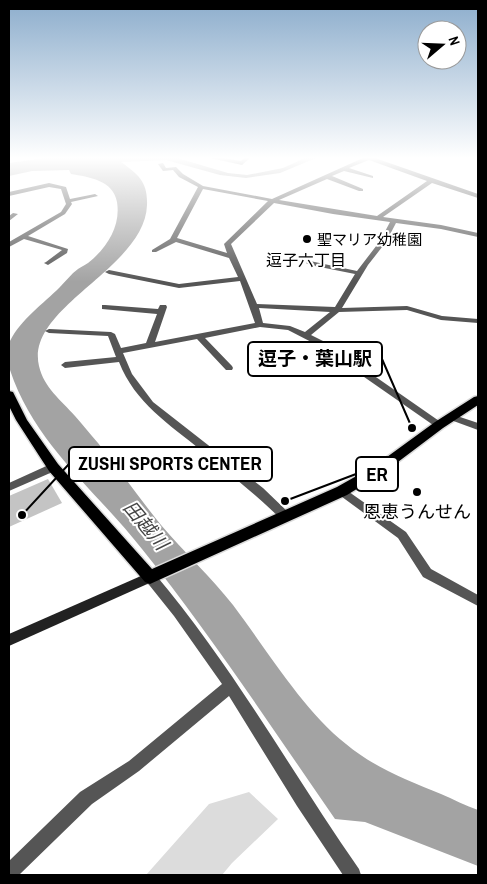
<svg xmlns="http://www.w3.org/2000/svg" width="487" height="884" font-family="'Archivo Narrow','Noto Sans JP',sans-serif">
	<rect width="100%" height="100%" fill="#fff"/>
	<!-- green -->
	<path fill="#dcdcdc" d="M249,792L278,819L232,863L222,875H146L209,804Z"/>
	<!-- water -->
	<path fill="#a3a3a3" d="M46,158H177L228,173L247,175L283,168L305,158H316L280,173L246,178L220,175L166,160L121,162C138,174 148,182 147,205C145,269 25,307 39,366C44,388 61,400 75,416C83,425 90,434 98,443C120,470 139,498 161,525C184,552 211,577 233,605C267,650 303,710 346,744C373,767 409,781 441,794C453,799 466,806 478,810V866L365,822L335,819C272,728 211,635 142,549C95,489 35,445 10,370C8,363 7,348 10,341C21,319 43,304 60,287C66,281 71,274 78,269C81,267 85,265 88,263C107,248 121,226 117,202C113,180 89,177 71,174L69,170L32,171L9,176V163Z"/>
	<!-- building -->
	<path fill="#c4c4c4" d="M48,479L62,503L9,527V496Z"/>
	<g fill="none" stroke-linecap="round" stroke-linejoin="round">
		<!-- primary casing -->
		<g stroke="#dbdbdb" stroke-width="3">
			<path id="primary" d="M9,391L13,392L27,420L58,464L152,569L337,487L376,465L435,422L474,397L478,396V405L443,428L386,471L347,495L150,584L145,582L49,471L16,420L9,406Z"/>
		</g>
		<!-- minor -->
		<path fill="#555" fill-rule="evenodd" d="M210,158H223L241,161L244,158H250L242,165Z
			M363,158H375L478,194V198L432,183L383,217L441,225L478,233V237L441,229L396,223L386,242L368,265L342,308L407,306L442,316L478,319V323L441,320L407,310L339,312L311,335L327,343L442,423L444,425L442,427H436L321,347L288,330L260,327L205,338L232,366L233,368L232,370H226L197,339L123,353L132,374L153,402L263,488L289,513L291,516L289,519L285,520L281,519C256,495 229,473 202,451C169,424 135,403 119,362L65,368L61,365L65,362L116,357L108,336L49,333L45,331L49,329L111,332L115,334L121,348L146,343L157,314L102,309V305H105L158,309L160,305H166L167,307L155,342L255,323L240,281L179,288L109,274L105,272L109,270L179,284L238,277L229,258L176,242L156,252H152V250L170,239L198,187L179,177L173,170L163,171L158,164L163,163L166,168L176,167L183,174L203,186L272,199ZM369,160L427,181L377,216L279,200L327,179L359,191H363V189L332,176L344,171L373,178V176L349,168ZM203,189L268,201L225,243L224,244L227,253L177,238ZM274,203L333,214L390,222L380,241L357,271L310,261L306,263L310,265L355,274L335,307L257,304L231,244ZM259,308L330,312L305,332L290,326L263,323Z
			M49,183L66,187L70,199L95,194L98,196L71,202L72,204L65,214L28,236L68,249L67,253L48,265L44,263L46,262L62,250L24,239L9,247V242L61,212L66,204L61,189L49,187L9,196V192Z
			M13,213L18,214L9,221V216Z
			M53,463L57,464L58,467L57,470L9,491V483Z
			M342,487L406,532L431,569L478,595V606L423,577L398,538L338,494L337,491L338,488Z
			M150,572L154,573C233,666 290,770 359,869L361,875H343L297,806L229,696L139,771L92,804L19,875H9V861L80,792L129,761L222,684L174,616L146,581L144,577L146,573Z"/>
		<!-- tertiary -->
		<path fill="#555" fill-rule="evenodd" d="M451,414L478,423V430L448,419L446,417Z"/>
		<!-- secondary -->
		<path fill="#222" fill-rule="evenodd" d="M150,572L154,573L156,577L154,581L9,646V634Z"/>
		<!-- primary -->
		<use href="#primary" fill="#000" fill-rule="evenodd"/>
	</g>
	<!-- sky -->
	<linearGradient id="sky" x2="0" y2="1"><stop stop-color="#8cadcc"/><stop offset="0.56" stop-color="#fff"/><stop offset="1" stop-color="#fff" stop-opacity="0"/></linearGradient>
	<rect width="487" height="282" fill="url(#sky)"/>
	<!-- markers -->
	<g fill="#000" stroke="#fff" stroke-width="2">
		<circle cx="307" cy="239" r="5"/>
		<circle cx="417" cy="492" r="5"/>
	</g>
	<g text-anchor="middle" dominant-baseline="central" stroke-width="4" stroke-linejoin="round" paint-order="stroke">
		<!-- far-poi labels -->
		<g font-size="15" fill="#000" stroke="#fff" text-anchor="start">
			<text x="317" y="239">聖マリア幼稚園</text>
		</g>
		<!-- far-neighbourhood labels -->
		<g font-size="16" fill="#000" stroke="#fff">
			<text x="306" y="260">逗子六丁目</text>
		</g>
		<!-- poi labels -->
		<g font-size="18" fill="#000" stroke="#fff">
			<text x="417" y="511">恩恵うんせん</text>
		</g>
		<!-- water labels -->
		<g font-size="19" font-style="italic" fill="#444" stroke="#fff">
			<text transform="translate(146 525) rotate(50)">田越川</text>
		</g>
	</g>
	<!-- callouts -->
	<path fill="none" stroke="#000" stroke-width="2" d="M412 428L382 359M22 515L69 464M285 501L356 474"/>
	<g fill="#000" stroke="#fff" stroke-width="2">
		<circle cx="412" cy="428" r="5"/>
		<circle cx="22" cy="515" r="5"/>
		<circle cx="285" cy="501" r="5"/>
	</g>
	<g fill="#fff" stroke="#000" stroke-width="2">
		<rect x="248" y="342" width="134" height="34" rx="5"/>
		<rect x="69" y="447" width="203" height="34" rx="5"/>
		<rect x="356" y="457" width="42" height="34" rx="5"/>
	</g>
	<g font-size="19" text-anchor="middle" font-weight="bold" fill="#000">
		<text x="315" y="365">逗子・葉山駅</text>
		<text x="170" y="470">ZUSHI SPORTS CENTER</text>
		<text x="377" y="481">ER</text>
	</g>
	<!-- border -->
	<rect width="487" height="884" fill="none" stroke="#000000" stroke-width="20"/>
	<!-- north arrow -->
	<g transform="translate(442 45) rotate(71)"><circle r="24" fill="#ffffff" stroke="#999999"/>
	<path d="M0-4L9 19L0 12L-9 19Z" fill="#000000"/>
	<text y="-8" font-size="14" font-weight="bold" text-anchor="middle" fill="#000000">N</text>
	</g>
</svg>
